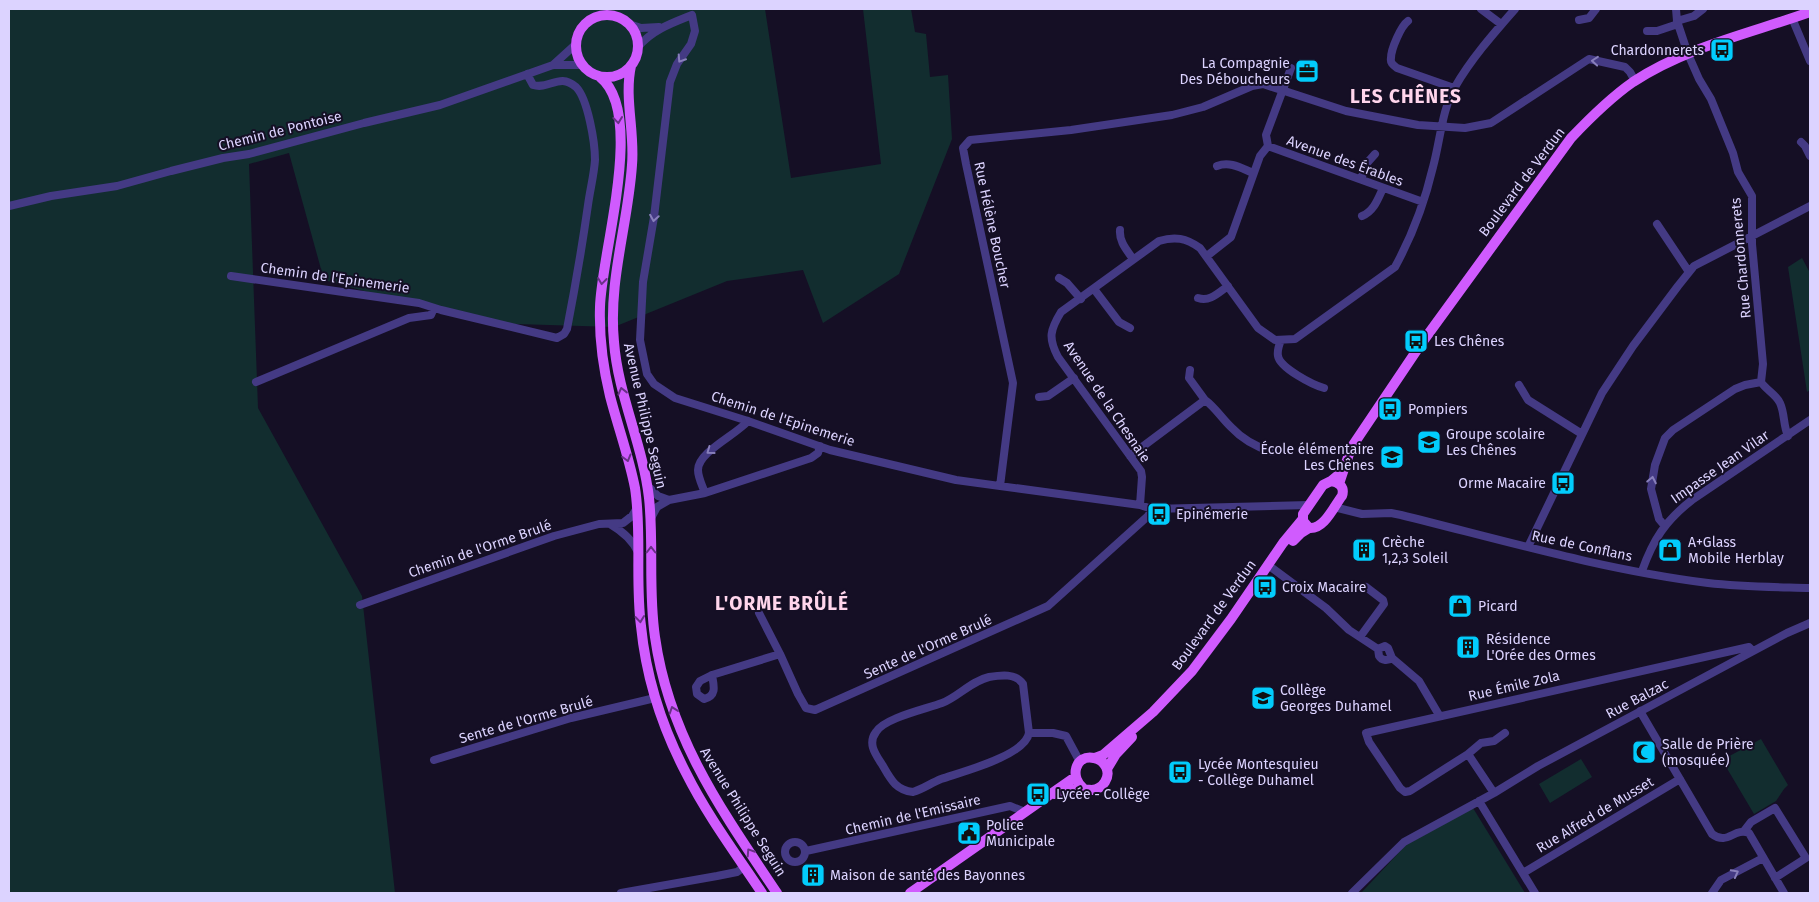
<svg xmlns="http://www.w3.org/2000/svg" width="1819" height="902" font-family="'Fira Sans',sans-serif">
	<rect width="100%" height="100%" fill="#150f25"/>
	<!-- green -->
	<path fill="#122d2f" d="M9,9H765L791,178L881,164L863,9H911L915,32L926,34L930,77L948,75L952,139L899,274L823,323L803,270L727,281L614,327L481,323L324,280L289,153L249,164L258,408L362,596L395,893H9Z
		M1802,258L1810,273V390L1807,392L1788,267Z
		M1761,739L1788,785L1784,789L1776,801L1754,814L1722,760Z
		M1581,759L1592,777L1550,803L1539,784Z
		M1473,808L1525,893H1361L1406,845Z"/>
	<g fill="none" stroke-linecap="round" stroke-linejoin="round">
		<!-- minor -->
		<path stroke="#443a84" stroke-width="8" d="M1481,9L1501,24
			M1676,9L1677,21L1688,54L1699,79L1711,99L1733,153L1738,172L1752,196V244L1763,364L1761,382
			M1792,18L1810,61
			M1579,20L1589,18L1596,9
			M1408,21C1401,26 1391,49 1391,58C1390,63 1393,65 1397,68L1454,88
			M1677,21L1694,16L1703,9
			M629,24L641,28L659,27
			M1647,31H1657L1678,24
			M638,47C652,30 672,23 692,15L695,31L691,44L677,64L670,82L654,217L643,282L640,340L647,374L654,384L675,398L748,421L830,450L956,480L1140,505L1152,509L1309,505
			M553,65L575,45
			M1801,142L1805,146L1810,156
			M1268,146L1266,135L1291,68
			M1217,166C1230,161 1241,168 1253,173
			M1361,179L1367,163L1375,154
			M9,206L51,196L117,186L171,171L223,158L249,154L364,123L440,105L553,65H582
			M1362,216C1374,211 1378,199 1383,188
			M1657,224L1689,272
			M1120,230C1119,242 1127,250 1133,259
			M1207,256L1231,237L1260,156L1268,146L1423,202
			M231,276L419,303L441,310L557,338L564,334L567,329C575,288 582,247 588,205C590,190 594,175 595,160C595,143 588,99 576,87C559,72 550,90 533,85L527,74
			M1059,278L1067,283L1081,299
			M1094,289L1119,322L1130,328
			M1198,298C1210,302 1218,293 1228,286
			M1281,340C1279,345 1277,351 1278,356C1280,368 1313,385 1324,388
			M1190,370L1189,378L1205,400
			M256,382L409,318L431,315L434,308
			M1761,382C1766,390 1776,394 1780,403C1785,414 1783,425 1788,436
			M1519,385L1528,400L1582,434
			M1039,397L1048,396L1074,378
			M1130,456L1205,400C1216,408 1222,419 1232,428C1243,440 1257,447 1272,452
			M647,485L658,496L669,500
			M1000,486L1013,383L966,164L963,148L970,140L1071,130L1172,115L1203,107L1252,86L1263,84L1346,111L1418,125L1465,128L1491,123L1589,59L1625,67L1630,72L1635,81
			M705,493C703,487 698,478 698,470C698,452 736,435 748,421
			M1140,505L1142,477L1141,471L1058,357C1048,338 1050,330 1061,312L1159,241C1175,236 1186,238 1200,248L1258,328L1275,340L1295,339L1395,267C1412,236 1425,201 1433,167C1440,142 1442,109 1455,87C1471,59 1494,33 1515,9
			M1334,507L1362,514L1391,513L1401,515C1502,540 1604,570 1708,583C1742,587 1776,587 1810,588
			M651,518L657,507L669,500L705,493L811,458L818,453L820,446
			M610,524C622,531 632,539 638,552
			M1664,525L1659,519L1651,489L1655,465L1665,438L1673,430L1735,389L1745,385L1761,382
			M1528,547L1602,393L1633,346L1678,286L1694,266L1810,206
			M1268,565L1326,608L1349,630L1378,649L1385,646L1388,648L1392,658C1388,661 1382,661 1379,656L1378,649
			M1642,571C1653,540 1665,521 1692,500L1810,420
			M360,605L554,536L599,524L623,523L632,516L637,508
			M759,613L780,654
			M1360,637L1384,604L1383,600L1366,587
			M1392,658L1419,681L1439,715
			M712,675C714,686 717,696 704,699L697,694L696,687L700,681L712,675L780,654L798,694L806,708L815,710L1048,606L1148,516L1152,509
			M1640,711L1712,834C1728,846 1734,827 1749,833L1784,893
			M1029,733L1023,684C1016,673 1001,675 989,677C971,681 958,697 942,703C926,709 884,718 876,732C867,744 876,755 883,766C891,780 896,790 913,792C923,789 931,783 941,779C961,772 1025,756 1029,733H1053L1066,736L1080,762
			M1468,754L1481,743L1494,741L1505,733
			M434,760L571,718L655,698
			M1494,793L1468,754L1410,791L1405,792L1400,788L1369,742L1366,733L1749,647L1753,651
			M1479,801L1535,893
			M1744,831L1751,822L1775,808L1806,858L1775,878
			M785 852a10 10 0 1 1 20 0a10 10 0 1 1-20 0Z
			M806,851L1010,806L1025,812
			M1523,873L1680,779
			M621,893L717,876L737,872L744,867
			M1352,893L1404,842L1494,793L1538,766L1787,633L1810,623
			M1712,893L1721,880L1763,858"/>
		<!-- major -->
		<path stroke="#d05bfe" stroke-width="10" d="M576 46a31 31 0 1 1 62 0a31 31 0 1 1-62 0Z
			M631,66C624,98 635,132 632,165C628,225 608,281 614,342C618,395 643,445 649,498C654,544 648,591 655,637C669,737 722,811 777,893
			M600,77C646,113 601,254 600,307C599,337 603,367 610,396C618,427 629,457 635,488C642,533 635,580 641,626C646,677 662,727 686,773C707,815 736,854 762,893
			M1331,481C1339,482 1345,487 1342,496C1334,506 1324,530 1309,528L1303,521V514L1323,485L1331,481L1343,471
			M1339,484L1351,448L1421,344L1571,138C1590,118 1610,98 1633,82C1686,47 1751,33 1810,12
			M1293,541L1301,533L1309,528
			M1095,758L1103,755L1153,712L1192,671L1231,619L1283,543L1302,520
			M1107,769L1116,754L1132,737
			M1054,794C1061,792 1069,790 1077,789C1082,789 1087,790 1092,790C1103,789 1111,777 1106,767C1104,763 1100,759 1094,758C1075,754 1069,778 1084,789
			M910,893L1075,777"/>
	</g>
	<!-- one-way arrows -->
	<defs><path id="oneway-chevron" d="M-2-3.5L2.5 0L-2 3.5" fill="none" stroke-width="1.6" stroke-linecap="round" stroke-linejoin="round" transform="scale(1.25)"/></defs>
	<g stroke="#887fbb">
		<use href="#oneway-chevron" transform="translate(681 59) rotate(123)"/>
		<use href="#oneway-chevron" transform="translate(1595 61) rotate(-175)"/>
		<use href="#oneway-chevron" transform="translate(654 218) rotate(99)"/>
		<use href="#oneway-chevron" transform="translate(710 451) rotate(144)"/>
		<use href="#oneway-chevron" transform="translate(1652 480) rotate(-79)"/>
		<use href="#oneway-chevron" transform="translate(1735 873) rotate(-28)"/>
	</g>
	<g stroke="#693187">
		<use href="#oneway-chevron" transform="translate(618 120) rotate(83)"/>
		<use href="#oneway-chevron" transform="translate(602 281) rotate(97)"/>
		<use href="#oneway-chevron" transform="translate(622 391) rotate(-104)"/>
		<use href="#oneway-chevron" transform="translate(627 458) rotate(75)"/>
		<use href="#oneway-chevron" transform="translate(651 550) rotate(-90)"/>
		<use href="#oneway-chevron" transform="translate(640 619) rotate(84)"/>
		<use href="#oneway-chevron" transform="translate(673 710) rotate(-109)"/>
		<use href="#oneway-chevron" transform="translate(750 852) rotate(-123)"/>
	</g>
	<!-- icons -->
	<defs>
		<g id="bus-square" transform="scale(1.25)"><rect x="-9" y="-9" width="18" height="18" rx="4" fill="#02ccfc" stroke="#150f25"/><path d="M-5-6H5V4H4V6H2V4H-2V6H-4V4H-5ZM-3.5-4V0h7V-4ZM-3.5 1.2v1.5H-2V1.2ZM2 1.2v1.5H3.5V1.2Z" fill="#111"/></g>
		<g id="office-square" transform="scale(1.25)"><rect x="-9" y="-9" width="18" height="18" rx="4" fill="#02ccfc" stroke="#150f25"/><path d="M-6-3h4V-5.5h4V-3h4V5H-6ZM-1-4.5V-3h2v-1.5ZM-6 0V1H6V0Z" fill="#111"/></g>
		<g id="school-square" transform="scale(1.25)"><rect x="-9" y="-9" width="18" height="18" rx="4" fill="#02ccfc" stroke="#150f25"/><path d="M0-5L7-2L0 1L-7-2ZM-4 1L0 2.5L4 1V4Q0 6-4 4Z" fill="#111"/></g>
		<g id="building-square" transform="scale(1.25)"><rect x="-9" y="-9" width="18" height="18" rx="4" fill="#02ccfc" stroke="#150f25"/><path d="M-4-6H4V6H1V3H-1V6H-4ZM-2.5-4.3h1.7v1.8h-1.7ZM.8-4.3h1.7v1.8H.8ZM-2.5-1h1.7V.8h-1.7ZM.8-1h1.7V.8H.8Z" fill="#111"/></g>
		<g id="shop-square" transform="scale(1.25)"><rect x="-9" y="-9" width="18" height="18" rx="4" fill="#02ccfc" stroke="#150f25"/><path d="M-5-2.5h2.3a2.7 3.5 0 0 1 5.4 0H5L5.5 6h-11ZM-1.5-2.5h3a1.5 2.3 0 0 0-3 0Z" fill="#111"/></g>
		<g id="mosque-square" transform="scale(1.25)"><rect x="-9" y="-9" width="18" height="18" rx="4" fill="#02ccfc" stroke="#150f25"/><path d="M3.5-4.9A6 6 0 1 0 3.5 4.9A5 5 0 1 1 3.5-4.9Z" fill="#111"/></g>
		<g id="civic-square" transform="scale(1.25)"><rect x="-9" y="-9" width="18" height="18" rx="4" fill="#02ccfc" stroke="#150f25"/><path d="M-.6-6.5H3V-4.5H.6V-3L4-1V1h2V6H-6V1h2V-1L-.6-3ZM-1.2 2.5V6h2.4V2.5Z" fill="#111"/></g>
	</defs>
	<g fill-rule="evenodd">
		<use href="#bus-square" x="1722" y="50"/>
		<use href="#office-square" x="1307" y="71"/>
		<use href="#bus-square" x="1416" y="341"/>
		<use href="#bus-square" x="1390" y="409"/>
		<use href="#school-square" x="1429" y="442"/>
		<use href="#school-square" x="1392" y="457"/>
		<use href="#bus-square" x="1563" y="483"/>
		<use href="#bus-square" x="1159" y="514"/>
		<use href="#building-square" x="1364" y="550"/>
		<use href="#shop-square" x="1670" y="550"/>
		<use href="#bus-square" x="1265" y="587"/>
		<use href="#shop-square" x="1460" y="606"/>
		<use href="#building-square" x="1468" y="647"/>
		<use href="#school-square" x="1263" y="698"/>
		<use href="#mosque-square" x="1644" y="752"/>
		<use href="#bus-square" x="1180" y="772"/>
		<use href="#bus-square" x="1038" y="794"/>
		<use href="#civic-square" x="969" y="833"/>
		<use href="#building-square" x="813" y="875"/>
	</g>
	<g text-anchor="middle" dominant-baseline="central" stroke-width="4" stroke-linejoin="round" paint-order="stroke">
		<!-- poi labels -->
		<g font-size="14" fill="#dcd3ff" stroke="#150f25" text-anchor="start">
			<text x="1704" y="50" text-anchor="end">Chardonnerets</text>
			<text x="1290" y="63" text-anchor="end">La Compagnie<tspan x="1290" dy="16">Des Déboucheurs</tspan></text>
			<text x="1434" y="341">Les Chênes</text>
			<text x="1408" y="409">Pompiers</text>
			<text x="1446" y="434">Groupe scolaire<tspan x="1446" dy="16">Les Chênes</tspan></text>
			<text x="1374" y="449" text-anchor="end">École élémentaire<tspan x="1374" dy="16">Les Chênes</tspan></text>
			<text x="1546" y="483" text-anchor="end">Orme Macaire</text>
			<text x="1176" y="514">Epinémerie</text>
			<text x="1382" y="542">Crèche<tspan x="1382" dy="16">1,2,3 Soleil</tspan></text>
			<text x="1688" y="542">A+Glass<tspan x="1688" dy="16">Mobile Herblay</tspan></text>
			<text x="1282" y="587">Croix Macaire</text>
			<text x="1478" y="606">Picard</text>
			<text x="1486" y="639">Résidence<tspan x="1486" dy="16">L'Orée des Ormes</tspan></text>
			<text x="1280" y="690">Collège<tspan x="1280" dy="16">Georges Duhamel</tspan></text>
			<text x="1662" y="744">Salle de Prière<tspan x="1662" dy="16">(mosquée)</tspan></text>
			<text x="1198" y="764">Lycée Montesquieu<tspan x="1198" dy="16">- Collège Duhamel</tspan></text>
			<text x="1056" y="794">Lycée - Collège</text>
			<text x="986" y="825">Police<tspan x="986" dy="16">Municipale</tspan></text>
			<text x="830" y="875">Maison de santé des Bayonnes</text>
		</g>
		<!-- street labels -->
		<g font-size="14" fill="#dcd3ff" stroke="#150f25">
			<text transform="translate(280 131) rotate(-14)">Chemin de Pontoise</text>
			<text transform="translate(1345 161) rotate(20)">Avenue des Érables</text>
			<text transform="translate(1522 182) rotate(-53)">Boulevard de Verdun</text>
			<text transform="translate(992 225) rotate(78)">Rue Hélène Boucher</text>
			<text transform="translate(1741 258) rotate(-95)">Rue Chardonnerets</text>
			<text transform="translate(335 278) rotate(8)">Chemin de l'Epinemerie</text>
			<text transform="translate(1107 402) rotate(56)">Avenue de la Chesnaie</text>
			<text transform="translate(645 416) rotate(77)">Avenue Philippe Seguin</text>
			<text transform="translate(783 419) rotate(18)">Chemin de l'Epinemerie</text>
			<text transform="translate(1720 467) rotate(-35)">Impasse Jean Vilar</text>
			<text transform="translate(1582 546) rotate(12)">Rue de Conflans</text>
			<text transform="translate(480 549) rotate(-19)">Chemin de l'Orme Brulé</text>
			<text transform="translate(1214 615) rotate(-54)">Boulevard de Verdun</text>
			<text transform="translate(928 647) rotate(-24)">Sente de l'Orme Brulé</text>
			<text transform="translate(1514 686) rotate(-13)">Rue Émile Zola</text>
			<text transform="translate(1637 699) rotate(-28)">Rue Balzac</text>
			<text transform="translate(526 720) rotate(-16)">Sente de l'Orme Brulé</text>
			<text transform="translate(743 812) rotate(58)">Avenue Philippe Seguin</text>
			<text transform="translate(913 815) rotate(-13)">Chemin de l'Emissaire</text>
			<text transform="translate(1595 815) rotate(-31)">Rue Alfred de Musset</text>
		</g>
		<!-- district labels -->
		<g font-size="19" font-weight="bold" letter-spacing="1" fill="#ffd5ec" stroke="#150f25">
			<text x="1406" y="96">LES CHÊNES</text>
			<text x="782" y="603">L'ORME BRÛLÉ</text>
		</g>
	</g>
	<!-- border -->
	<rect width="1819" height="902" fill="none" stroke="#dcd3ff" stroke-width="20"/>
</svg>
